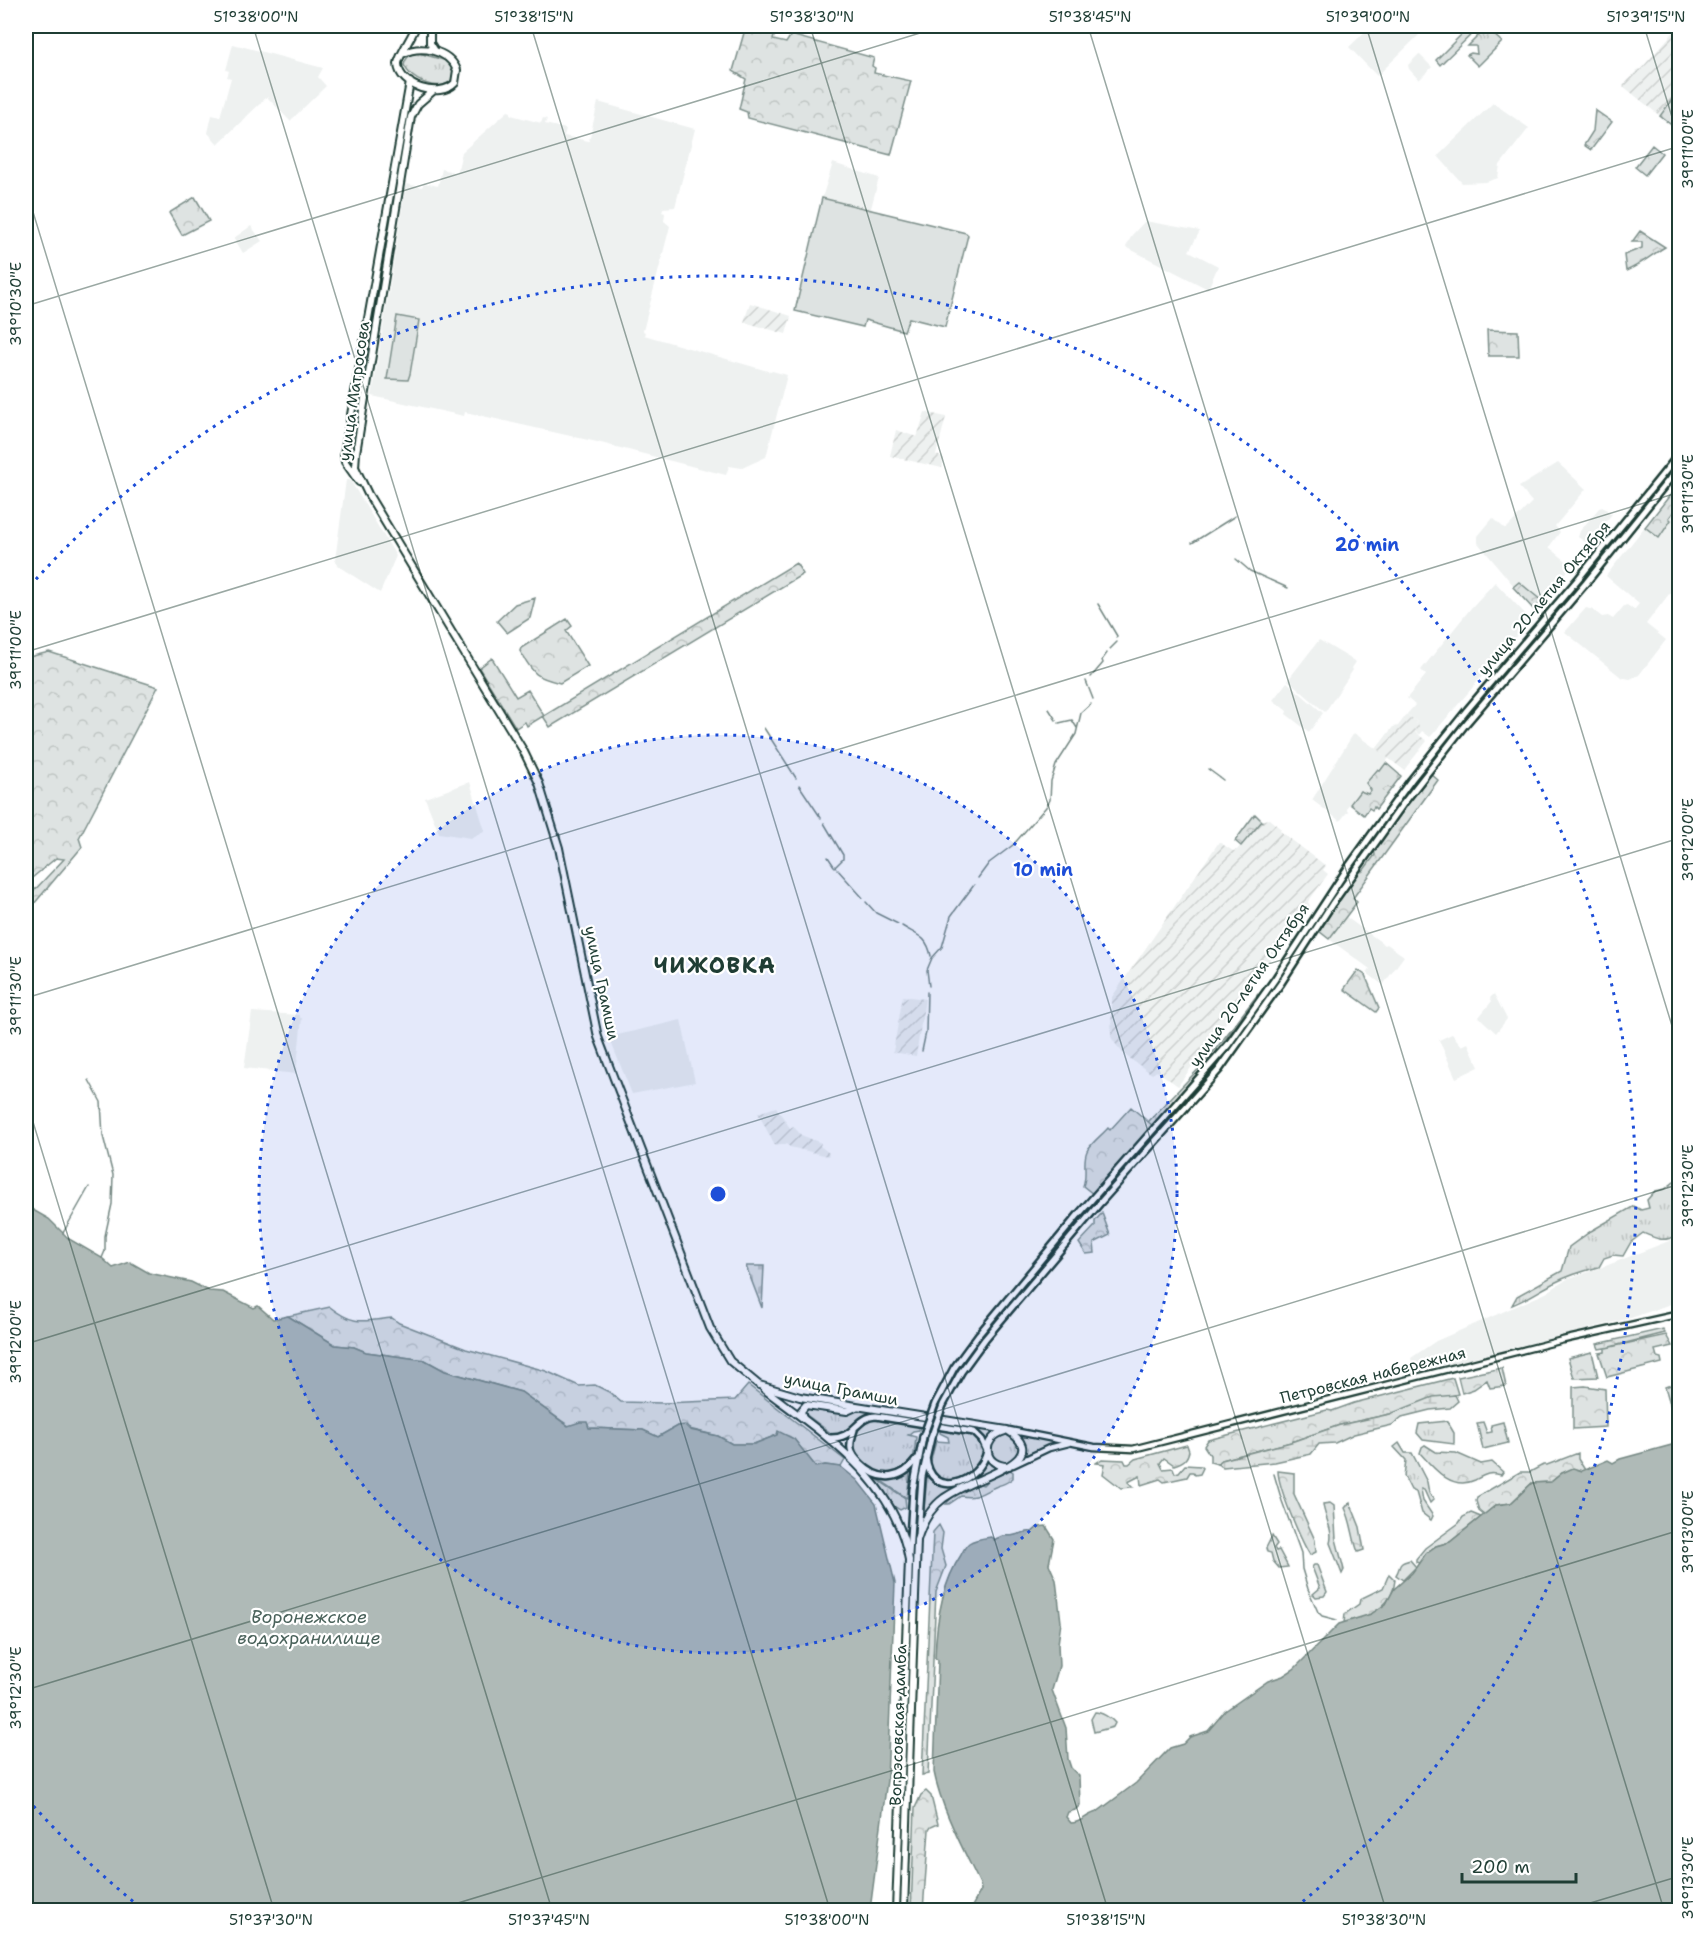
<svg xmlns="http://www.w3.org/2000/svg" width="1705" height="1936" font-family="'Shantell Sans',sans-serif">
	<defs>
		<pattern id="industrial-furrows" width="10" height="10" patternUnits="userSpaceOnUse" patternTransform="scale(1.5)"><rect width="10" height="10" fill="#eef1f0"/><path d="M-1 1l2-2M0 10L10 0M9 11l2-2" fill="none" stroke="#ccd0ce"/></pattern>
		<pattern id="grass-tufts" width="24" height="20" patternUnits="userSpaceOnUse" patternTransform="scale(1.5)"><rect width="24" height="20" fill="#dee3e2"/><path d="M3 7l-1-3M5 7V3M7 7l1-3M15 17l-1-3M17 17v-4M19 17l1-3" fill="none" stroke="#bec4c2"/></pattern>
		<pattern id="forest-crowns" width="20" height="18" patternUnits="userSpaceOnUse" patternTransform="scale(1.5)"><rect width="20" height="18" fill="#dee3e2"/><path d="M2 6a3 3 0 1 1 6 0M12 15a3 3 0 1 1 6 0" fill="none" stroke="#bec4c2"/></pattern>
		<pattern id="wetland-marsh" width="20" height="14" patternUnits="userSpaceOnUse" patternTransform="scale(1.5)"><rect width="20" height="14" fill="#dee3e2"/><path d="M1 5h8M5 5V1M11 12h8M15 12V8" fill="none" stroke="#bec4c2"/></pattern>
		<pattern id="cemetery-stones" width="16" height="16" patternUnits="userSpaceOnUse" patternTransform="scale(1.5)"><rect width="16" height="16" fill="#dee3e2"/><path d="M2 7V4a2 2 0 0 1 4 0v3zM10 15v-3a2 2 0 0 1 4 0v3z" fill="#bec4c2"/></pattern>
	</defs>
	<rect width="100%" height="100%" fill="#fff"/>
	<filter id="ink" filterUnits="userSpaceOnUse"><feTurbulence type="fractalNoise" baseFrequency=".0167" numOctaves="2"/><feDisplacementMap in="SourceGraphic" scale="12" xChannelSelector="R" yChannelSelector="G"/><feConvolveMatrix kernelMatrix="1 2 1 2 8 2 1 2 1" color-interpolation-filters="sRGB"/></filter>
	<g filter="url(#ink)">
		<!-- built -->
		<path fill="#eef1f0" d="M1371,26H1409L1419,35L1377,76L1349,47Z
			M233,44L323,68L318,77L326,86L290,121L267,97L218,144L208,133L212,115L220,117L231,78L227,77L229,71L226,70Z
			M1419,54L1432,67L1419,80L1409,69L1408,65Z
			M598,102L695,129L675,207L663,208L662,212L665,213L664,221L670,226L643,331L645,332L644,335L771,372L772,371L787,375L766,457L742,468L729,466L726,475L597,442L465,412L464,416L372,396L406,184L422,187L424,183L438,186L442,169L457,173L462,152L508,111L511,112V115L541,123L543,118L547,119L545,124L566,129L564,136L589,141Z
			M1493,103L1529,128L1500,165L1498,178L1486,182L1462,183L1438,156Z
			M833,163L879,178L871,208L873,211L822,198Z
			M1145,221L1200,231L1189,251L1218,266L1208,289L1126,247L1132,235Z
			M251,226L262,241L243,253L234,238Z
			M1558,463L1586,489L1555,526L1560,532L1549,547L1571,565L1564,576L1542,601L1519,582L1514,586L1478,543V536L1493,518L1504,528H1507L1532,502L1519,487Z
			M346,480H350L396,556L380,593L338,566L335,560Z
			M1679,483V581L1646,624L1666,640L1639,675L1630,679L1621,677L1565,632L1586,608L1593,610L1602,617L1608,616L1613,619L1624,606L1627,605L1634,610L1639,604L1606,576Z
			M1603,507L1612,514L1588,544L1578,537L1580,531L1599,508Z
			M1495,582L1528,617L1529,621L1433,734L1430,737L1422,731L1419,735L1415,731L1417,722L1407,714L1415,705L1407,698L1426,675L1421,670L1471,608Z
			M1319,640L1356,662L1352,668L1353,670L1325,712L1288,680Z
			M1287,682L1323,713L1309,732L1286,714L1287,711L1273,700Z
			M1354,733L1389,758L1380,771L1378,769L1366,784L1372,790L1367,795L1360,791L1346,808L1348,811L1340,821L1312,800Z
			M470,782L485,831L471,838L439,833L425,798Z
			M1346,917L1385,945L1387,944L1404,956L1383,985L1367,973L1370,969L1329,939Z
			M1494,994L1507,1019L1496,1033L1479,1017L1492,1001L1490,998Z
			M252,1012L300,1015V1018H302L296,1074L244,1068Z
			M681,1020L695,1082L632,1094L609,1037Z
			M1452,1034L1462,1046L1468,1043L1479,1067L1456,1078L1439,1040Z
			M1679,1237V1301L1631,1318L1415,1372L1411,1358L1436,1341L1546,1293L1569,1278L1598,1269Z"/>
		<!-- industrial -->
		<path fill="url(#industrial-furrows)" d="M1679,26V90L1660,116L1623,86L1638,69L1640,70Z
			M750,303L791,316L786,334L744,322Z
			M925,412L946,417L936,455L944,458L942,468L890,456L896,430L917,437Z
			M1407,714L1417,722L1416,724L1419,726L1415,732L1427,741L1404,770L1376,749L1393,727L1398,726Z
			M1269,819L1281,829L1280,831L1326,866L1323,870L1328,874L1308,902L1310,906L1305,912H1304L1197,1063L1195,1062L1178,1086L1157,1071L1152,1074L1126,1056L1117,1046L1111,1037L1112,997L1219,842L1233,851L1237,850L1263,820Z
			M903,996L925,999L916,1056L893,1052Z
			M776,1107L790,1128L793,1126L801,1135L821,1143L820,1146L829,1153L828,1156L790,1147L786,1144L775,1146L758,1113Z"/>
		<!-- grass -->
		<path fill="url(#grass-tufts)" stroke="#7e908b" stroke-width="1.5" d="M1487,27L1494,31L1492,33L1502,42L1478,66L1467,55L1471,53L1477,54L1476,46H1468Z
			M419,53L447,61L454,72L451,81C437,92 411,81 404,65C406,56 411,53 419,53Z
			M1258,994L1207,1065L1112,1171L1109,1166L1149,1121L1208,1059Z
			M1679,1178V1235C1663,1242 1659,1240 1643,1233L1631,1242L1623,1256L1613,1255L1604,1258L1599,1267C1583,1271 1569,1275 1554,1283C1540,1290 1528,1299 1512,1305L1517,1296L1562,1271L1569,1247L1591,1231L1634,1206L1641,1210L1649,1208L1647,1200L1655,1191L1665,1189Z
			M807,1407L850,1413L859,1409L997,1431L986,1443L972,1430L869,1413C856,1420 848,1436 832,1434L804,1413Z
			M879,1418L920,1425L919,1430L913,1431L908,1435L916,1437C915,1444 915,1455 912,1461C910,1466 902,1470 897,1472C881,1479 861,1467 854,1452C846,1436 865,1420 879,1418Z
			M1447,1421L1454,1433V1444L1423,1440L1417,1433L1419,1424Z
			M941,1429L970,1433L978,1438L984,1450V1458L971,1473L959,1480L947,1482L938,1478L929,1467L936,1441L949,1442L948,1437L940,1433Z
			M990 1449a14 14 0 1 1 28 0a14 14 0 1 1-28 0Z
			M1020,1436L1056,1442L1024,1456L1025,1446Z
			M1399,1443L1405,1453H1412L1427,1482L1429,1493L1434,1499L1430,1503L1424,1490L1421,1489L1423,1501L1433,1516L1431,1520L1422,1513L1416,1492L1411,1490L1404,1476L1406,1460L1394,1447Z
			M987,1461L998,1468L944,1495L923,1518L927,1477C933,1480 939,1485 945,1486C962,1489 980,1475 987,1461Z
			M910,1471L907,1498L877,1478C889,1480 900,1477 910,1471Z
			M872,1476L905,1498L906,1507L900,1510L895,1507Z
			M1330,1503L1334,1506L1336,1539L1344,1570L1342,1574L1330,1543C1334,1530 1324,1517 1323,1504Z
			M1272,1536L1277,1544L1274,1548L1276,1551L1279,1550L1288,1567L1279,1568L1273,1561L1271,1553L1267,1552L1266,1548Z
			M1095,1712C1101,1712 1111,1718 1115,1723L1113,1727L1094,1732L1091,1719Z"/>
		<!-- forest -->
		<path fill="url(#forest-crowns)" stroke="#7e908b" stroke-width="1.5" d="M746,26H777L773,40L786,43L791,35L874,58L872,66L875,68L874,73L911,81L891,155L748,118L747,112L739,109L746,79L733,71Z
			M1463,26H1480L1440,65L1436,60L1466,30Z
			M1679,90V131L1660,116Z
			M1595,110L1612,122L1591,150L1584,145L1593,131Z
			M1652,145L1662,153L1645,175L1635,167Z
			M195,197L209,221L182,235L169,213Z
			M1640,231L1665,247C1651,255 1641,265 1626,271L1624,255L1642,248V242H1632Z
			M1487,330L1518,331L1519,356H1488Z
			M1678,485L1679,510L1676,512L1674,511L1669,518L1671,520L1659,538L1645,527Z
			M796,563L803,574L550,727L543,716L527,726L525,722L516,728L479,668L492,658L516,697L528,690L544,716Z
			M1519,582L1542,601L1534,610L1513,587Z
			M535,598L530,618L507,633L497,621L515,604Z
			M567,619L572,626L566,631L588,666L560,683C533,676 534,674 520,651L521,648Z
			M49,652L158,687L79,838L82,847L28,911H26L27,898L64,859L56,858L26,883V654L29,657Z
			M1386,763L1401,776L1376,809L1374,807L1372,810L1369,808L1364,815L1350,804L1360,791L1368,794L1371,790L1366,783L1378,769L1380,771Z
			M1430,773L1438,780L1353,898L1357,902L1329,939L1319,931L1359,870L1363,871L1375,855L1374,848Z
			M1255,814L1262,821L1241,846L1235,841Z
			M1358,970L1365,975L1379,1008L1376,1012L1344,989Z
			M1131,1107L1153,1126L1093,1194L1083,1186C1088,1173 1082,1162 1087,1151C1091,1143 1102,1135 1108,1128L1110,1130Z
			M1102,1213L1110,1235L1094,1243L1095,1253L1086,1254L1079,1243L1095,1226V1221Z
			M330,1307C354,1326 363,1321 392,1318L399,1323L466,1349L546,1371L579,1386L595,1385L609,1392L621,1402L663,1403L735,1400L748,1385L845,1460L841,1467L825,1465L816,1467L794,1439L778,1432L777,1435L754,1444H732L718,1436L677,1426L658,1437L643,1430L589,1428L588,1425L569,1426L521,1392L445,1371L425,1360L366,1352L354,1347L335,1345L288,1316Z
			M1663,1329L1665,1333L1606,1348L1666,1335L1672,1346L1655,1350L1657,1357L1661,1358L1662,1363L1607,1377L1599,1353L1605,1352V1348L1599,1349L1597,1344Z
			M1592,1352L1598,1377L1574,1378L1568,1358Z
			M1502,1368L1506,1386L1490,1388L1487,1380L1474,1389L1462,1393L1458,1377Z
			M1453,1378L1458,1394L1390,1414L1340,1425L1291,1442L1222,1460L1217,1464L1210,1462V1455L1204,1446L1208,1440L1327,1410L1332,1411L1354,1403Z
			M1585,1386L1605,1389L1606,1427L1573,1429V1387Z
			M1187,1445L1189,1451C1187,1460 1183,1462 1174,1465L1164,1458L1160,1463L1163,1469L1173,1468L1175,1473L1179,1472L1185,1465L1201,1466L1203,1468L1200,1474L1195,1475L1193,1472H1190L1187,1477L1164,1482L1160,1479L1141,1485L1140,1476L1128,1482L1133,1487L1121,1488L1103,1474L1105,1464L1096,1463L1102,1459L1124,1460L1126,1464H1129L1135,1459Z
			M1425,1445L1436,1452L1456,1453L1481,1464L1492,1462L1503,1472L1501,1475C1490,1471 1484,1475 1475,1480C1452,1491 1434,1469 1420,1453L1422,1447Z
			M1578,1453V1459L1585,1470L1562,1473L1551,1482L1532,1483L1511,1503L1496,1505L1484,1515L1479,1511L1476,1501L1477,1497L1520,1472H1530L1543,1465H1547Z
			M1010,1470L1013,1472V1478C1003,1486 1004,1483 995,1487C981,1493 977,1499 961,1496L949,1504H946L953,1496L980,1484L983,1485L987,1481Z
			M1278,1471L1294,1473V1494L1315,1540L1316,1552L1310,1555C1301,1541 1278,1487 1278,1471Z
			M1350,1502L1360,1527L1364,1550L1358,1552C1352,1537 1352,1522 1345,1508Z
			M1471,1513L1481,1517L1450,1542L1436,1546L1426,1553L1419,1563L1416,1562V1559L1425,1548L1459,1523L1463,1517Z
			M939,1525L943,1533L941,1549L946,1566L936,1592L928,1774L922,1775L933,1532Z
			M1410,1560L1416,1567L1403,1580L1396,1575C1402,1565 1396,1564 1410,1560Z
			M1314,1565H1317L1327,1592L1324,1596L1316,1597L1313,1594L1320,1588L1312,1567Z
			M1389,1574L1395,1580C1393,1607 1369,1618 1344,1623L1345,1614L1359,1604L1360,1599L1383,1588Z
			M926,1791L931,1796L938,1824L931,1827L929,1830L923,1910H911L915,1808L921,1795Z"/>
		<!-- wetland -->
		<path fill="url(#wetland-marsh)" stroke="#7e908b" stroke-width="1.5" d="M1455,1395L1458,1401L1450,1408L1430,1410L1402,1417L1392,1425L1354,1434L1335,1443L1319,1444L1311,1454L1275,1462L1223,1467L1217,1464L1222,1460L1291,1442L1340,1425L1390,1414L1433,1397Z"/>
		<!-- cemetery -->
		<path fill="url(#cemetery-stones)" stroke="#7e908b" stroke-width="1.5" d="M746,1266H764L762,1308Z"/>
		<!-- pitch -->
		<path fill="#dee3e2" stroke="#7e908b" stroke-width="1.5" d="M822,198L966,233L968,235L945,327L909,318L904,331L865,320L863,327L795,311Z
			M397,316L419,320L410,374L408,380L387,379Z
			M1679,1382V1405L1671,1407L1665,1387Z
			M1483,1422L1487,1433L1492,1432L1491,1425L1503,1422L1508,1443L1483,1449L1477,1423Z"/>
		<!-- water -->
		<path fill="#afbab7" stroke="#758883" stroke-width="1.5" d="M26,1206L49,1219L69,1239L102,1258L113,1268L130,1262L149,1273L191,1282L209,1291L223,1292L254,1308L258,1306L273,1319L288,1316L335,1345L354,1347L366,1352L425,1360L445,1371L521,1392L568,1426L580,1422H587L589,1428L643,1430L658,1437L677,1426L685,1425L690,1430L718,1436L732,1444H754L777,1435L778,1431L794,1439L816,1467L825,1465L841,1467L857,1480L876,1504L895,1583L887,1780L870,1910H26Z
			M1679,1443V1910H970L981,1890L980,1884C963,1848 942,1811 934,1772L938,1660L935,1658C936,1623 941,1585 961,1555C963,1551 965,1546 969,1543C975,1539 984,1538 991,1537L994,1540C1008,1532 1004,1538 1015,1535C1022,1534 1024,1531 1032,1532L1038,1527L1046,1526L1054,1539L1049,1564L1056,1580L1061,1622L1058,1644L1059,1666L1052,1690L1066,1728L1068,1759L1071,1768L1079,1776L1080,1805L1075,1810L1068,1812L1066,1817L1071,1823C1081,1823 1087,1814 1097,1812L1136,1783L1170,1748L1183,1744L1190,1737L1208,1731L1225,1711L1268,1681L1283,1676L1294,1669L1339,1624L1371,1614L1386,1604L1394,1589L1412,1573L1426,1553L1436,1546L1450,1542L1496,1505L1511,1503L1532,1483L1551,1482L1562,1473L1573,1468L1582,1471L1608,1460L1613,1463L1620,1459Z"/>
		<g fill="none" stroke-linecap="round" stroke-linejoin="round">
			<!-- stream -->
			<path stroke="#758883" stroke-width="1.5" d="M1192,543L1235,516
				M1236,559L1250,571L1288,588
				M1098,604L1117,636L1116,638
				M1110,649L1117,642
				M1091,677L1103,663L1102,660L1107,653
				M1086,681L1093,699
				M1049,709L1056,720
				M1059,723L1072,720L1077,728
				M764,728L796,778
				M1208,769L1223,780
				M799,785L821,818
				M824,823L843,855V859L835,867
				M828,857L834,866
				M837,869L863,898
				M978,878L989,863L1013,845L1046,807L1050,800L1051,781L1056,765L1076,734L1081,713L1091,704
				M866,902L876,913L898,924
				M902,926C918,936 927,936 931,956
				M929,986L927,970L932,958L942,947L951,916L974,885
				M922,1051L926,1032L927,992
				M89,1080L101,1102L103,1136L113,1175L112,1204L105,1236V1251L102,1258
				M63,1233L89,1187
				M1274,1474L1282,1501L1301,1553L1302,1569L1308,1589L1318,1612L1322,1616L1337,1620"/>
			<!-- secondary casing -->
			<g stroke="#1f3d34" stroke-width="9">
				<path id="secondary" d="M1009,1430L1094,1447L1133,1449L1563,1340L1680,1314
					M1013,1465L1049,1448L1069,1443"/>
			</g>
			<!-- primary casing -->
			<g stroke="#1f3d34" stroke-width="10">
				<path id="primary" d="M935,1404L954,1368L979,1334L1078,1215L1228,1045L1275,979L1349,866L1411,780L1467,710L1579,578L1680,453
					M943,1405L961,1372L985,1339L1100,1203L1219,1070L1281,983L1332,904L1403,804L1464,726L1586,583L1680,466
					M854,1430C852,1436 850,1443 851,1449C852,1455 857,1460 861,1464C880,1483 902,1480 917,1459
					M828,1438C855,1440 855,1417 876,1416L974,1432L982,1440L987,1451C980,1483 930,1502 926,1457
					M918,1535L922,1477L931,1438
					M909,1555L913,1489L923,1437"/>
			</g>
			<!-- highway casing -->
			<g stroke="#1f3d34" stroke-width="10">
				<path id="highway" d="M430,26V43L435,51
					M402,54C420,45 448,49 457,70L455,83C440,99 399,87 398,64C398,57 413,35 416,26
					M433,91L418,104L411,117L356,453L355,467L368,494L523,750L539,783L559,848L598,1037L710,1328L730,1361L759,1385L800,1397L1007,1430C1045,1454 1003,1469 981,1479C969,1484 956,1490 944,1498C930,1508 922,1524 917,1540L904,1910
					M359,482L345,462L344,454L410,82
					M764,1389C824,1435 895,1479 909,1560L896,1910
					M803,1418L801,1411L806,1405L847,1411L856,1407
					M1005,1431C980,1438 983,1467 1009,1466"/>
			</g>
			<!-- secondary -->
			<use href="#secondary" stroke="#fff" stroke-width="4.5"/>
			<!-- primary -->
			<use href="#primary" stroke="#fff" stroke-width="5"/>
			<!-- highway -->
			<use href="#highway" stroke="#fff" stroke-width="6"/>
			<!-- primary-bridge casing -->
			<g stroke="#1f3d34" stroke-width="10" stroke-linecap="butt">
				<path id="primary-bridge" d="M923,1437L935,1404
					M931,1438L943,1405"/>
			</g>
			<!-- primary-bridge -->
			<use href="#primary-bridge" stroke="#fff" stroke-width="5"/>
		</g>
	</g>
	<!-- ticks -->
	<path fill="none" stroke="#1f3d34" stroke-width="1.5" stroke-opacity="0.45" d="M253,26L830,1910M531,26L1108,1910M810,26L1386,1910M1088,26L1664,1910M1366,26L1680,1052M1644,26L1680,143M26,189L552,1910M26,306L943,26M26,652L1680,146M26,998L1680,492M26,1099L274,1910M26,1344L1680,838M26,1690L1680,1184M435,1910L1680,1530M1567,1910L1680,1876"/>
	<!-- distance rings -->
	<circle cx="718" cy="1194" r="459" fill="#1d4ed8" fill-opacity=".12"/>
	<g fill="none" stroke="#1d4ed8" stroke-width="3" stroke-dasharray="3 6">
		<circle cx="718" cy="1194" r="459"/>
		<path d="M140 1907A918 918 0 0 1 30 1802M30 586A918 918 0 1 1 1296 1907"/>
	</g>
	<g text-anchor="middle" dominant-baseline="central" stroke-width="4.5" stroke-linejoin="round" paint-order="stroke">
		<!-- street labels -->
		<g font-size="16" fill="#1f3d34" stroke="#fff">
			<text transform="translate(354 391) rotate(-82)">улица Матросова</text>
			<text transform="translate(1544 598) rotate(-50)">улица 20-летия Октября</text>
			<text transform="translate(602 983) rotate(78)">улица Грамши</text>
			<text transform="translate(1249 985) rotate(-55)">улица 20-летия Октября</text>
			<text transform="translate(1373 1375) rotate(-14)">Петровская набережная</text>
			<text transform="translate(841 1389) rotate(11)">улица Грамши</text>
			<text transform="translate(898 1725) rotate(-88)">Вогрэсовская дамба</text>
		</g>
		<!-- water labels -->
		<g font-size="18" font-style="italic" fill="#4a625b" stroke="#fff">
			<text x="309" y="1617">Воронежское<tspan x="309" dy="21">водохранилище</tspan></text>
		</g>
		<!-- district labels -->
		<g font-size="22" font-weight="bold" letter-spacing="1.5" fill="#1f3d34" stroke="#fff">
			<text x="715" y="965">ЧИЖОВКА</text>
		</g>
	</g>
	<circle cx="718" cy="1194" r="9" fill="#1d4ed8" stroke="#fff" stroke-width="3"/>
	<g font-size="18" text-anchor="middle" font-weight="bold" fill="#1d4ed8" stroke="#fff" stroke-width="4.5" stroke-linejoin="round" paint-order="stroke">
		<text x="1367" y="551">20 min</text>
		<text x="1043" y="876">10 min</text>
	</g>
	<!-- margin -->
	<rect width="1705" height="1936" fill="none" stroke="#fff" stroke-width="66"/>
	<!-- scale -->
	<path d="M1462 1873v9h114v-9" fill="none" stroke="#1f3d34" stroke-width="3"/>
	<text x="1471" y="1873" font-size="18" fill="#1f3d34" stroke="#ffffff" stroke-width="4.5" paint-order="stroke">200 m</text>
	<rect x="33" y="33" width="1639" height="1870" fill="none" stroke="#1f3d34" stroke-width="2"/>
	<g font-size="15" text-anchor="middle" fill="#1f3d34">
		<text x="256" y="22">51°38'00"N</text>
		<text x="534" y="22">51°38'15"N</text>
		<text x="812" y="22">51°38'30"N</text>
		<text x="1090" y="22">51°38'45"N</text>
		<text x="1368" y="22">51°39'00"N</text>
		<text x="1646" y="22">51°39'15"N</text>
		<text transform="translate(1688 149) rotate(-90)" y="5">39°11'00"E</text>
		<text transform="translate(16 304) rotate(-90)" y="5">39°10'30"E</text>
		<text transform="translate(1688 494) rotate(-90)" y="5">39°11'30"E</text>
		<text transform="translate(16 650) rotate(-90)" y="5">39°11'00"E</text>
		<text transform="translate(1688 840) rotate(-90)" y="5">39°12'00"E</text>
		<text transform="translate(16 996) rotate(-90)" y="5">39°11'30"E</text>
		<text transform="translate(1688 1186) rotate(-90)" y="5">39°12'30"E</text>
		<text transform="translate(16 1342) rotate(-90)" y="5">39°12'00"E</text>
		<text transform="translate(1688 1532) rotate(-90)" y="5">39°13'00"E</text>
		<text transform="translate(16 1688) rotate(-90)" y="5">39°12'30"E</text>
		<text transform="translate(1688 1878) rotate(-90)" y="5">39°13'30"E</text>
		<text x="271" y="1925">51°37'30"N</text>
		<text x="549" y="1925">51°37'45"N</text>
		<text x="827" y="1925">51°38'00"N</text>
		<text x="1106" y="1925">51°38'15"N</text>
		<text x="1384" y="1925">51°38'30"N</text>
	</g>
</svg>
